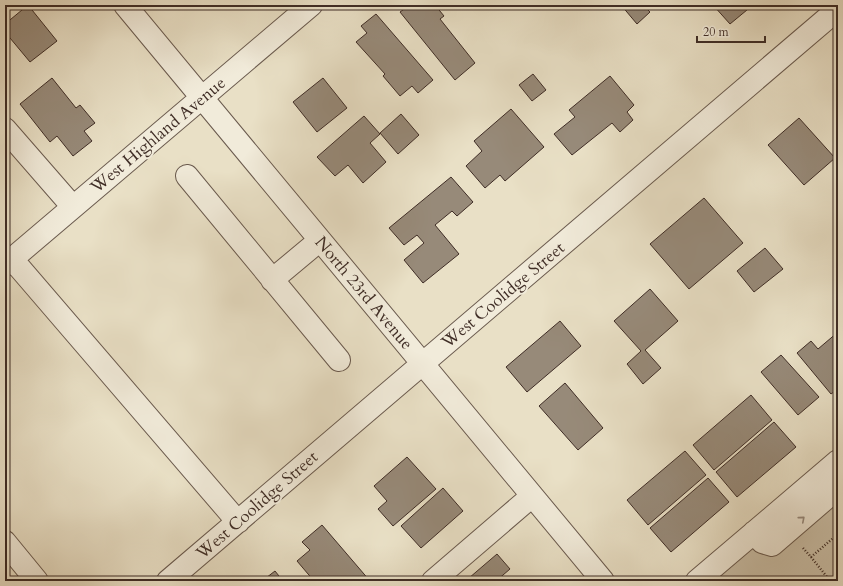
<svg xmlns="http://www.w3.org/2000/svg" width="843" height="586" font-family="Cardo,serif">
	<rect width="100%" height="100%" fill="#e9e0c6"/>
	<filter id="stains"><feTurbulence type="fractalNoise" baseFrequency=".005" numOctaves="4"/><feColorMatrix values="0 0 0 0 .2 0 0 0 0 .09 0 0 0 0 .02 0 0 0 .5 -.17"/></filter>
	<radialGradient id="worn" r=".72"><stop offset=".6" stop-color="#630" stop-opacity="0"/><stop offset="1" stop-color="#630" stop-opacity=".3"/></radialGradient>
	<!-- green -->
	<path fill="#ccc2ab" stroke="#867868" d="M838,466V581H705Z"/>
	<!-- building -->
	<path fill="#978a79" stroke="#3f2d26" d="M28,5L57,41L30,62L5,32V24Z
		M410,5H435L444,16L440,19L475,63L455,80L400,12Z
		M621,5H649L646,8L650,12L637,24Z
		M713,5H753L730,24Z
		M376,14L433,80L418,93L412,86L400,96L383,76L385,74L356,42L367,33L361,26Z
		M533,74L546,90L532,101L519,85Z
		M610,76L634,105L627,112L633,120L620,132L612,123L572,155L554,134L575,117L569,110Z
		M52,78L76,108L80,105L95,123L84,131L92,141L73,156L57,136L50,142L20,104Z
		M323,78L347,108L317,132L293,102Z
		M511,109L544,147L505,181L500,175L485,188L466,166L482,151L474,141Z
		M401,114L419,135L398,154L380,133Z
		M364,116L380,134L370,143L386,162L363,183L348,165L335,176L317,157Z
		M799,118L835,158L804,185L768,145Z
		M451,177L473,202L457,216L452,211L435,225L459,254L423,283L404,260L424,243L417,235L404,245L389,228Z
		M704,198L743,243L689,289L650,244Z
		M765,248L783,269L754,292L737,271Z
		M650,289L678,321L645,350L661,368L643,384L627,364L641,351L614,321Z
		M560,321L581,346L527,392L506,367Z
		M838,332V389L831,394L797,353L811,341L818,349Z
		M781,355L819,397L798,415L761,372Z
		M565,383L603,428L578,450L539,406Z
		M751,395L772,420L714,470L693,445Z
		M774,422L796,447L737,497L716,472Z
		M685,451L706,475L648,525L627,500Z
		M407,457L436,489L393,526L378,509L387,501L374,486Z
		M708,478L729,502L671,552L650,528Z
		M443,488L463,511L421,548L401,526Z
		M322,525L370,581H314L297,561L310,550L302,542Z
		M497,554L510,569L496,581H490L487,577L481,581H472L469,578Z
		M275,571L283,581H262Z"/>
	<g fill="none" stroke-linecap="round" stroke-linejoin="round">
		<!-- minor casing -->
		<g stroke="#6a5a4e" stroke-width="24">
			<path id="minor" d="M125,5L603,581
				M5,129L73,207
				M187,176L339,360
				M12,259L238,522
				M5,265L311,5
				M272,280L320,240
				M754,532L762,542L772,545L838,488
				M5,542L37,581
				M168,581L838,9
				M433,581L532,496
				M697,581L838,461"/>
		</g>
		<!-- path -->
		<path stroke="#3f2d26" stroke-width="2.5" stroke-dasharray="1 2" stroke-linecap="butt" d="M803,548L811,557L838,534
			M811,557L827,577
			M823,581L827,577L831,581"/>
		<!-- minor -->
		<use href="#minor" stroke="#f1ebda" stroke-width="22"/>
	</g>
	<!-- one-way arrows -->
	<defs><path id="oneway-chevron" d="M-2-3.5L2.5 0L-2 3.5" fill="none" stroke-width="1.6" stroke-linecap="round" stroke-linejoin="round"/></defs>
	<use stroke="#988c80" href="#oneway-chevron" transform="translate(802 519) rotate(-41)"/>
	<g text-anchor="middle" dominant-baseline="central" stroke-width="4" stroke-linejoin="round" paint-order="stroke">
		<!-- street labels -->
		<g font-size="17" fill="#3f2d26" stroke="#f1ebda">
			<text transform="translate(158 135) rotate(-40)">West Highland Avenue</text>
			<text transform="translate(364 293) rotate(50)">North 23rd Avenue</text>
			<text transform="translate(503 295) rotate(-40)">West Coolidge Street</text>
			<text transform="translate(257 505) rotate(-41)">West Coolidge Street</text>
		</g>
	</g>
	<!-- margin -->
	<rect width="843" height="586" fill="none" stroke="#e9e0c6" stroke-width="20"/>
	<rect x="6" y="6" width="831" height="574" fill="none" stroke="#3f2d26" stroke-width="2"/>
	<rect x="10" y="10" width="823" height="566" fill="none" stroke="#3f2d26"/>
	<!-- scale -->
	<path d="M697 36v6h68v-6" fill="none" stroke="#3f2d26" stroke-width="2"/>
	<text x="703" y="36" font-size="12" fill="#3f2d26" stroke="#f1ebda" stroke-width="3" paint-order="stroke">20 m</text>
	<rect width="100%" height="100%" filter="url(#stains)"/>
	<rect width="100%" height="100%" fill="url(#worn)"/>
</svg>
